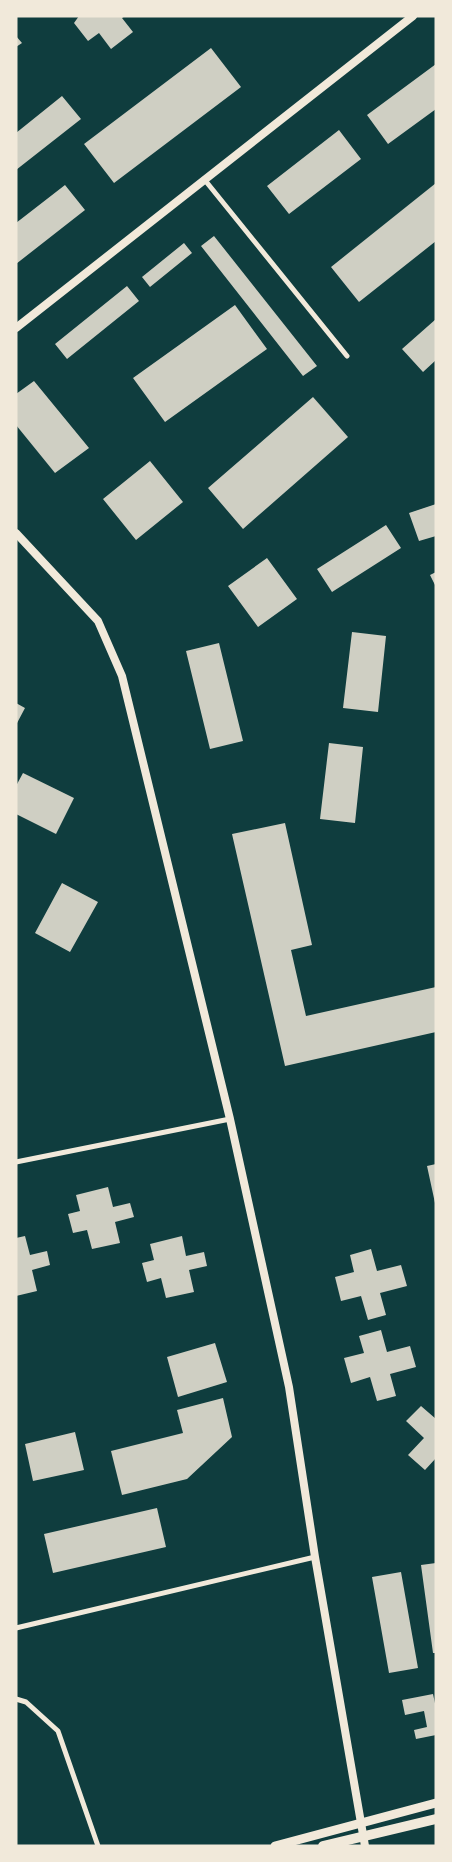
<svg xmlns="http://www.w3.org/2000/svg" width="452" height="1862" font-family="'Alegreya Sans',sans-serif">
	<rect width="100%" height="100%" fill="#0f3d3e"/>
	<!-- building -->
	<path fill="#cfcfc3" d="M79,16H125L122,18L133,32L111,49L99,33L88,41L74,23Z
		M16,36L22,43L16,47Z
		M211,48L241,87L114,183L84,144Z
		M436,64V109L388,144L367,115Z
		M62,96L81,119L16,170V133Z
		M339,130L361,159L289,214L267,186Z
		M436,183V241L359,302L331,267Z
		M65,185L85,210L16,264V223Z
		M214,236L317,366L303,376L201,246Z
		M184,243L192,253L150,287L142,277Z
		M127,286L139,301L67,359L55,344Z
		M235,305L267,349L165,422L133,378Z
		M436,319V360L423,372L402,349Z
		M34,381L89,448L55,473L16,425V394Z
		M313,397L348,437L243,529L208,488Z
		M150,461L183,502L136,540L103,499Z
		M436,504V536L419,541L409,513Z
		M386,525L401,548L332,592L317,569Z
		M267,558L297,599L258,627L228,586Z
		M436,572V587L430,575Z
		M352,632L386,636L378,712L343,708Z
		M219,643L243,741L210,749L186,651Z
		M16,703L25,708L16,725Z
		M329,743L363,747L355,823L320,819Z
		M23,773L74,798L56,834L16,814V786Z
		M285,823L312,945L291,950L306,1016L436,987V1032L285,1066L232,834Z
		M62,883L98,902L70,952L35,933Z
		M436,1164V1203H435L427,1166Z
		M108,1187L113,1207L130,1203L134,1217L115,1222L120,1243L92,1249L87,1230L73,1233L68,1214L80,1211L76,1195Z
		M25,1236L30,1255L47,1251L50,1265L32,1270L37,1291L16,1296V1238Z
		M182,1236L186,1256L204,1252L207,1266L189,1270L194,1292L166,1298L161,1278L147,1282L142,1263L154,1260L150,1244Z
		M371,1249L377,1271L401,1265L407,1286L380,1293L386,1315L368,1320L361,1296L341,1301L335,1277L354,1272L350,1255Z
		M381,1330L387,1352L410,1346L416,1367L390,1374L396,1396L377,1401L370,1377L351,1383L344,1358L364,1353L359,1336Z
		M215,1343L227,1382L178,1397L167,1357Z
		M223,1398L232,1437L187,1479L122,1495L111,1451L183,1433L177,1410Z
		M421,1406L436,1419V1458L425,1470L408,1455L424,1438L406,1421Z
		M75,1432L84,1470L33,1481L25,1444Z
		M157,1508L166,1547L53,1573L44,1534Z
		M436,1563V1653H433L421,1565Z
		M401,1572L418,1668L389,1673L372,1577Z
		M433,1694L436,1708V1735L416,1739L414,1730L427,1727L424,1711L405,1715L402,1700Z"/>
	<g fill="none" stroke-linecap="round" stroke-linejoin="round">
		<!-- minor -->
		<path stroke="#f1e9da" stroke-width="5" d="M204,179L347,356
			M16,1162L230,1119
			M16,1628L315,1557
			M16,1699L26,1702L58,1731L98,1846"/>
		<!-- tertiary -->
		<path stroke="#f1e9da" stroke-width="8" d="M16,328L413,16
			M16,533L98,621L122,676L230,1119L289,1387L315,1557L365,1846"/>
		<!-- secondary -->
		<path stroke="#f1e9da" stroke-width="9" d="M275,1846L436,1803"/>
		<!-- trunk -->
		<path stroke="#f1e9da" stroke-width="10" d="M323,1846L436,1819"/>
	</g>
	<!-- border -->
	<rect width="452" height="1862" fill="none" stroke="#f1e9da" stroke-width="35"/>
</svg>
